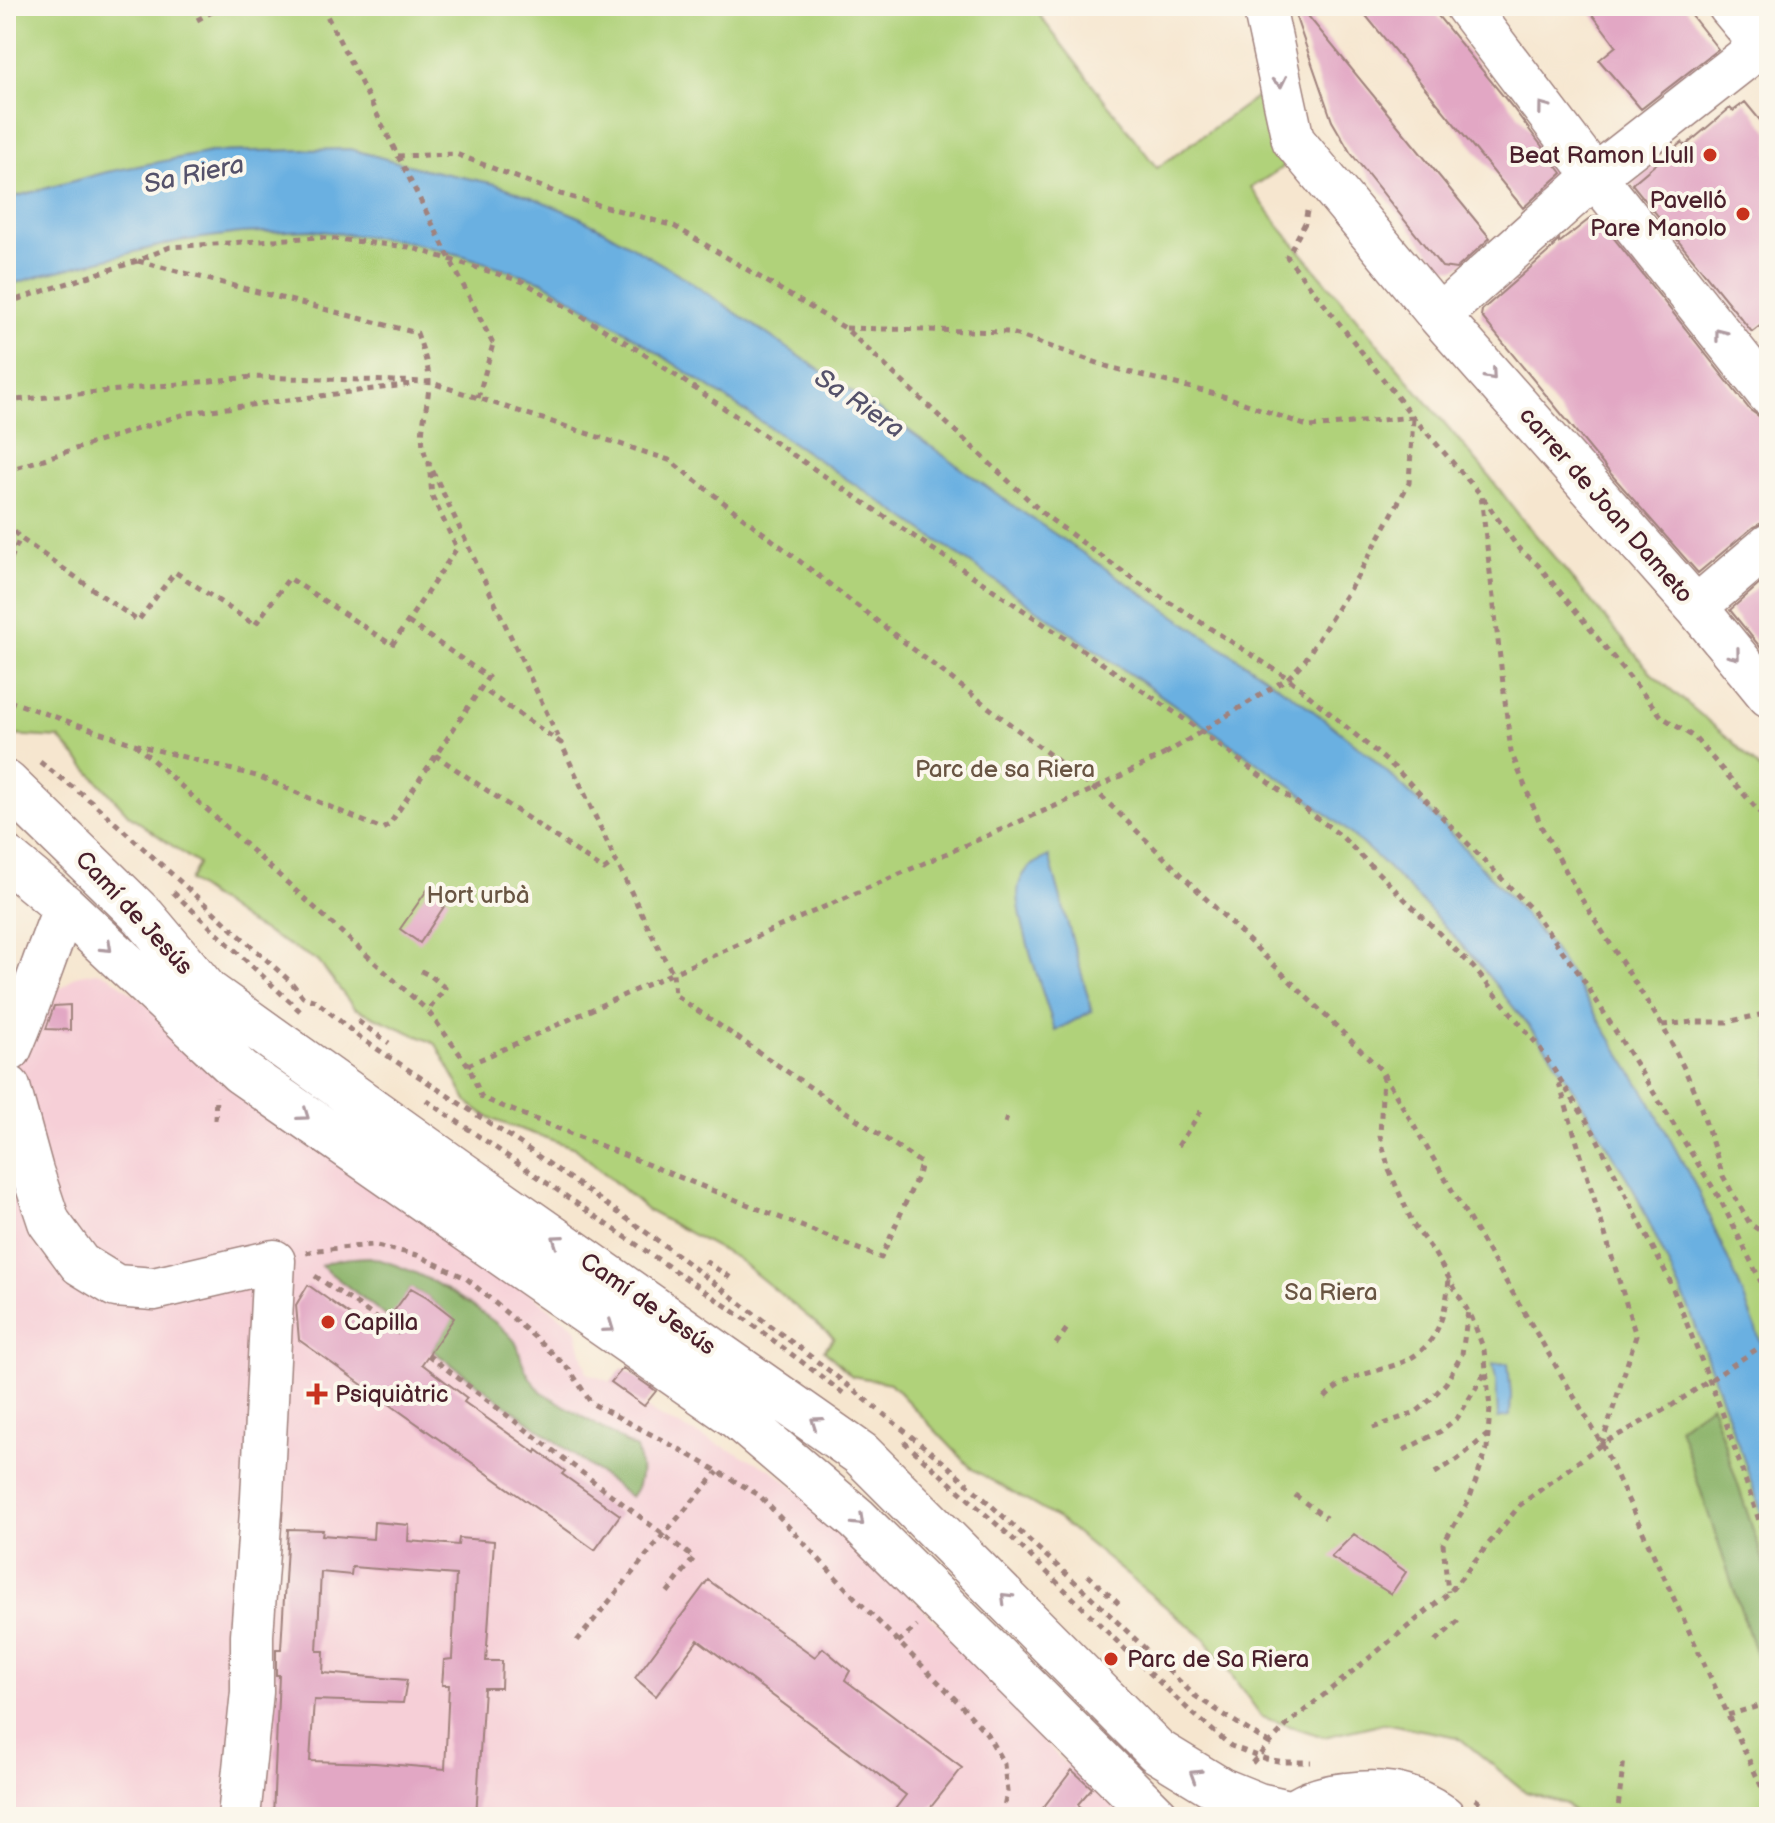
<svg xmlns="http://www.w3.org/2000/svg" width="1775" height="1823" font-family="'Balsamiq Sans',sans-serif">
	<rect width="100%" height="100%" fill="#fbf7ec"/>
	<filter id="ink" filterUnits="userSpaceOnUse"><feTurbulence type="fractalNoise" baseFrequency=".0125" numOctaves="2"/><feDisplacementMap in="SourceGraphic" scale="16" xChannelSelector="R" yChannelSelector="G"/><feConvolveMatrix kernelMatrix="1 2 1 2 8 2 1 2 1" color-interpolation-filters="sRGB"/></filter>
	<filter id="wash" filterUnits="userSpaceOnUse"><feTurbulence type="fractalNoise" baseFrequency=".006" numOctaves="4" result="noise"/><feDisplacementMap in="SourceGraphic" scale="32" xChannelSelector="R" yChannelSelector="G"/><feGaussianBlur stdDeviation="1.8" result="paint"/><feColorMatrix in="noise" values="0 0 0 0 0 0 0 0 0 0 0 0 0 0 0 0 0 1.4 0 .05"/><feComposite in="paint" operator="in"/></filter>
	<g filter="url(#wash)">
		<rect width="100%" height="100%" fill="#f6e6cf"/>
		<!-- built -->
		<path fill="#f6cfd7" d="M6,954L8,963L62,988L75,976L96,972L108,975L576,1328L587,1373L611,1382L656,1415L771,1469L817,1506L868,1567L875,1561L1006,1693L1013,1708L1065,1764L1069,1760L1131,1817H6Z"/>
		<!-- green -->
		<path fill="#b0d27a" stroke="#7d7852" stroke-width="2" d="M6,6H1050L1040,16L1157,168L1258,96L1283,167L1251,188L1284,232L1489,476L1519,515L1651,673L1732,741L1769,778V1817H1578L1566,1804L1526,1792L1458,1737L1384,1723L1324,1737L1262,1717L1205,1639L1060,1520L972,1469L890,1383L852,1376L824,1350L834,1338L736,1258L648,1211L575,1148L491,1119L468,1103L436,1044L354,1008L318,961L245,921L189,881L198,864L129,815L59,738L10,735L6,733Z"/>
		<!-- forest -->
		<path fill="#8cb46a" stroke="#6b6a4a" stroke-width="2" d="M369,1257C412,1267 449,1289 485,1315C495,1322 505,1329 513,1339C519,1345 519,1353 522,1361C526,1373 533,1383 542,1392L636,1449C642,1466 643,1482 631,1497L432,1350L453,1318L427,1297L411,1288L390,1319L321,1266C336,1258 351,1258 369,1257Z
			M1711,1404L1769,1578V1693L1679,1427Z"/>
		<!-- water -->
		<path fill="#6ab0e1" stroke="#5a6886" stroke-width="2" d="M350,149L419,168L496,184L534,198L575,215L602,229L677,273L904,427L1015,507L1302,702L1368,754L1442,824L1511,899L1551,946L1571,975L1649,1100L1697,1189L1740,1287L1769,1364V1536L1745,1463L1690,1311L1633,1188L1580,1100L1550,1053L1478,963L1425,905L1380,860L1344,828L1293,787L899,514L625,331L542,281L464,256L405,241L311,230L241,233L179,241L46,274L6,286V199L107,172L211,152Z
			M1049,856L1092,1011L1055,1031C1047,1004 1012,908 1019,885C1024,868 1034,863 1049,856Z
			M1508,1363L1511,1395L1510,1416L1498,1418L1496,1380L1493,1364Z"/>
		<g id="blocks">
			<!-- building -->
			<path fill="#e2a7c4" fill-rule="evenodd" d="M1292,6H1300L1490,238L1456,269L1442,267L1350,152L1332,121Z
				M1358,6H1430L1513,108L1562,173L1523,208Z
				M1586,6H1684L1718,49L1641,109L1599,60L1616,46Z
				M1745,102L1769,131V319L1752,332L1632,184L1682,142L1685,146L1730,108L1733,111Z
				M1592,217H1597L1750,410L1760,417L1766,418L1769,422V522H1764L1753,527L1698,573L1610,473L1481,316L1482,310L1554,247L1553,246L1559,240V243Z
				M1769,576V658L1730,610Z
				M430,886L449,899L420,943L400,929Z
				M70,1005V1030L46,1029L54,1006Z
				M308,1285L377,1334L411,1288L427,1297L454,1318L422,1364L467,1398L464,1402L536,1453L537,1450L565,1471L562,1474L620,1515L595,1550L299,1340L296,1305Z
				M623,1368L656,1391L644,1406L611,1382Z
				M374,1522L409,1525L408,1541L458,1545L459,1538L494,1541L486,1661H502L501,1688H484L476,1817H273L279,1675H276V1649H281L288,1529L323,1530L322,1535L373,1539ZM352,1567L456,1575L452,1659L444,1660L442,1685H449L445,1769L375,1763L310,1761L314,1700L403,1703L407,1680L323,1673L324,1651H317L321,1572L351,1575Z
				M1354,1534L1406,1572L1391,1594L1331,1557Z
				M708,1580L815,1657L823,1648L850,1671L845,1680L962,1768L923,1817H889L906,1795L698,1640L656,1696L635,1678Z
				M1072,1770L1092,1788L1078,1804L1085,1817H1036Z"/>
		</g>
	</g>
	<g filter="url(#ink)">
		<use href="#blocks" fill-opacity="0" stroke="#a0827d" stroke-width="2"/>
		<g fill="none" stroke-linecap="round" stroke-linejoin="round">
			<!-- minor casing -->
			<g stroke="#a0827d" stroke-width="45">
				<path id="minor" d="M1264,6L1293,140L1439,316L1696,607L1769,696
					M1466,6L1595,176L1769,395
					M1729,6L1769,54
					M1439,316L1595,176L1762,45L1769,33
					M1696,607L1769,545
					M10,1050C31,1003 45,955 65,907
					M9,1087L32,1171L49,1222L80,1264L116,1286L154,1289L274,1261L262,1498L252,1635V1692L239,1817"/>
			</g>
			<!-- major casing -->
			<g stroke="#a0827d" stroke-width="47">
				<path id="major" d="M6,783L144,917L207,992L456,1170L861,1454L1157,1751L1221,1790L1258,1805L1293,1813
					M6,858L65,907L241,1072L737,1417L857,1519L1157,1817
					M1288,1817C1305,1802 1325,1797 1346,1795C1384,1790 1411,1794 1443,1817"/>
			</g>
			<!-- path -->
			<path stroke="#a0827d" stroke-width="5" stroke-dasharray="6 6" stroke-linecap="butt" d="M322,6L398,156L456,154L560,194L674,226L845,328L1046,516L1133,579L1288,678L1395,768L1532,910L1581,976L1720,1199L1769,1298
				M197,20L223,6
				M1307,211L1305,223L1287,257L1413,417L1481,495L1511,752L1542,828L1581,898L1662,1025L1685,1070L1701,1108L1723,1176L1750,1224L1769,1236
				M138,261L417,333C422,348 429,365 429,382C429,410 414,436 429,463
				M6,303L137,261L170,247L318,237L409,247L524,282L635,348L1180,716L1340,835L1473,967L1540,1048L1593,1131L1669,1279L1724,1417L1769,1550
				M846,328L1009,332L1109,367L1227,397L1310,427L1412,417
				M478,398L493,344
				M6,401L252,377L429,382L669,460L1094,789L1381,1070L1602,1444L1520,1505L1449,1593L1288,1724L1251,1764
				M6,471L188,413L412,384
				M1483,498L1519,549L1538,565L1662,717L1694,737L1769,823
				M6,522L20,538L138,621L175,572L255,625L289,578L392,645L457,548L432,496L429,463L561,743L481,688L389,825L382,829L260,777L134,744L6,700
				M6,570L20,538
				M408,622L488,677L481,688
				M1288,678L1305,660L1359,574L1409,483L1413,418
				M6,737L13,742
				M135,744L428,1011
				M435,755L604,870L616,861L561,743
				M40,762L91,801L291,982L303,997L316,1001L359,1037L521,1144L664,1245L831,1372L947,1465L1088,1594L1195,1696L1270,1744
				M173,892L300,1011
				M421,971L431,976L445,988L428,1011L468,1065L482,1098L881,1258L918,1175L921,1163L675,995L673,973L1094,789L1165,754
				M358,1021L389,1043
				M1662,1025L1693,1022H1727L1769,1013
				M468,1065L673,973L660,951L616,861
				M1383,1075L1380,1136L1389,1170L1414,1226L1433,1251L1472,1318L1484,1350L1490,1408L1487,1449L1469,1500L1443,1544L1448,1592
				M1559,1083L1636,1336L1602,1444L1671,1406
				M426,1100L745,1319L843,1393
				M215,1120L216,1096
				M1005,1123L1009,1112
				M1178,1146L1201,1111
				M306,1253L318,1250L372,1245L417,1255L466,1278L538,1340L570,1370L591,1403L681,1450L759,1495L857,1600L960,1704L987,1734L1004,1764L1007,1792L1002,1817
				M705,1261L731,1278
				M315,1276L400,1334
				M1056,1344L1068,1327
				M428,1355L694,1558L667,1593
				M1325,1398C1346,1376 1364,1375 1392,1366C1435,1353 1445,1321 1449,1279
				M1373,1428L1416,1412L1426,1404L1446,1383L1462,1354L1468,1311
				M904,1442L1010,1536L1132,1656L1189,1710L1231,1746L1266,1759L1284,1762H1311
				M1602,1444L1769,1803
				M1404,1450L1441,1431L1458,1417L1486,1371
				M1435,1473L1458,1459L1487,1435
				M1295,1495L1326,1518
				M1088,1575L1121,1606
				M577,1641L663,1535L718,1472
				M1436,1641L1459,1620
				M898,1642L917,1626
				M1728,1715L1769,1703
				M1475,1799L1497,1817
				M1617,1817L1624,1758"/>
			<!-- minor -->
			<use href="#minor" stroke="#fff" stroke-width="42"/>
			<!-- major -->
			<use href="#major" stroke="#fff" stroke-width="44"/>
			<!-- path-bridge -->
			<path stroke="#a0827d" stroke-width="5" stroke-dasharray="6 6" stroke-linecap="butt" d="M398,156L493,344
				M1165,754L1288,678
				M1671,1406L1769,1341"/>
		</g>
		<!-- one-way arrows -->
		<defs><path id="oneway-chevron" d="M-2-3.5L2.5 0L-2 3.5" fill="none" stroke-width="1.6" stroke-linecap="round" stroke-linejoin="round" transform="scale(2)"/></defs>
		<g stroke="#ae9aa0">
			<use href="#oneway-chevron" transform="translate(1280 82) rotate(78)"/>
			<use href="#oneway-chevron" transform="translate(1543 107) rotate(-127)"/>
			<use href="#oneway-chevron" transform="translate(1720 334) rotate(-128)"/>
			<use href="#oneway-chevron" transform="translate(1491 375) rotate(49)"/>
			<use href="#oneway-chevron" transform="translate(1735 655) rotate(51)"/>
			<use href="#oneway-chevron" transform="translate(107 947) rotate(43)"/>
			<use href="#oneway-chevron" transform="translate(304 1115) rotate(35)"/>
			<use href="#oneway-chevron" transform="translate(557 1240) rotate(-145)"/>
			<use href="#oneway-chevron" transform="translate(609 1327) rotate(35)"/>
			<use href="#oneway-chevron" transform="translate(816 1422) rotate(-145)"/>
			<use href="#oneway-chevron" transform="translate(859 1521) rotate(43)"/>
			<use href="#oneway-chevron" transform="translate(1006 1598) rotate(-135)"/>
			<use href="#oneway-chevron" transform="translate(1195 1775) rotate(-148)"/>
		</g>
	</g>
	<!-- markers -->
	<g fill="#c8321e" stroke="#fbf7ec" stroke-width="3">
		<circle cx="1710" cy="155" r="8"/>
		<circle cx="1743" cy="214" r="8"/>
		<circle cx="328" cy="1322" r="8"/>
		<path d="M313 1382h8v8h8v8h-8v8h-8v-8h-8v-8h8z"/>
		<circle cx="1111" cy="1659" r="8"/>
	</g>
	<g text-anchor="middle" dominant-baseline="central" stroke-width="8" stroke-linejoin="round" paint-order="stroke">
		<!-- poi labels -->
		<g font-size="24" fill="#4a1f2b" stroke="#fbf7ec" text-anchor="start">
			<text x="1694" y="155" text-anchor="end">Beat Ramon Llull</text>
			<text x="1727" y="200" text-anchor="end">Pavelló<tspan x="1727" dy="28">Pare Manolo</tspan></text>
			<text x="344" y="1322">Capilla</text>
			<text x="335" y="1394">Psiquiàtric</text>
			<text x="1127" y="1659">Parc de Sa Riera</text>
		</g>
		<!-- street labels -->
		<g font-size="24" fill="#4a1f2b" stroke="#fbf7ec">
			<text transform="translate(1606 505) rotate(49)">carrer de Joan Dameto</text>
			<text transform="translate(134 913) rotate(47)">Camí de Jesús</text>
			<text transform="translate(648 1304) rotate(35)">Camí de Jesús</text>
		</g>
		<!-- park labels -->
		<g font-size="24" fill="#695543" stroke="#fbf7ec">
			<text x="1005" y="769">Parc de sa Riera</text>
			<text x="478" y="895">Hort urbà</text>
			<text x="1331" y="1292">Sa Riera</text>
		</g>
		<!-- water labels -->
		<g font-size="26" font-style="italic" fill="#55526b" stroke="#fbf7ec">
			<text transform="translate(194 175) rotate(-12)">Sa Riera</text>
			<text transform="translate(859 404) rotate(34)">Sa Riera</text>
		</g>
	</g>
	<!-- margin -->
	<rect width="1775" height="1823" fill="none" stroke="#fbf7ec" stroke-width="32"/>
</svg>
